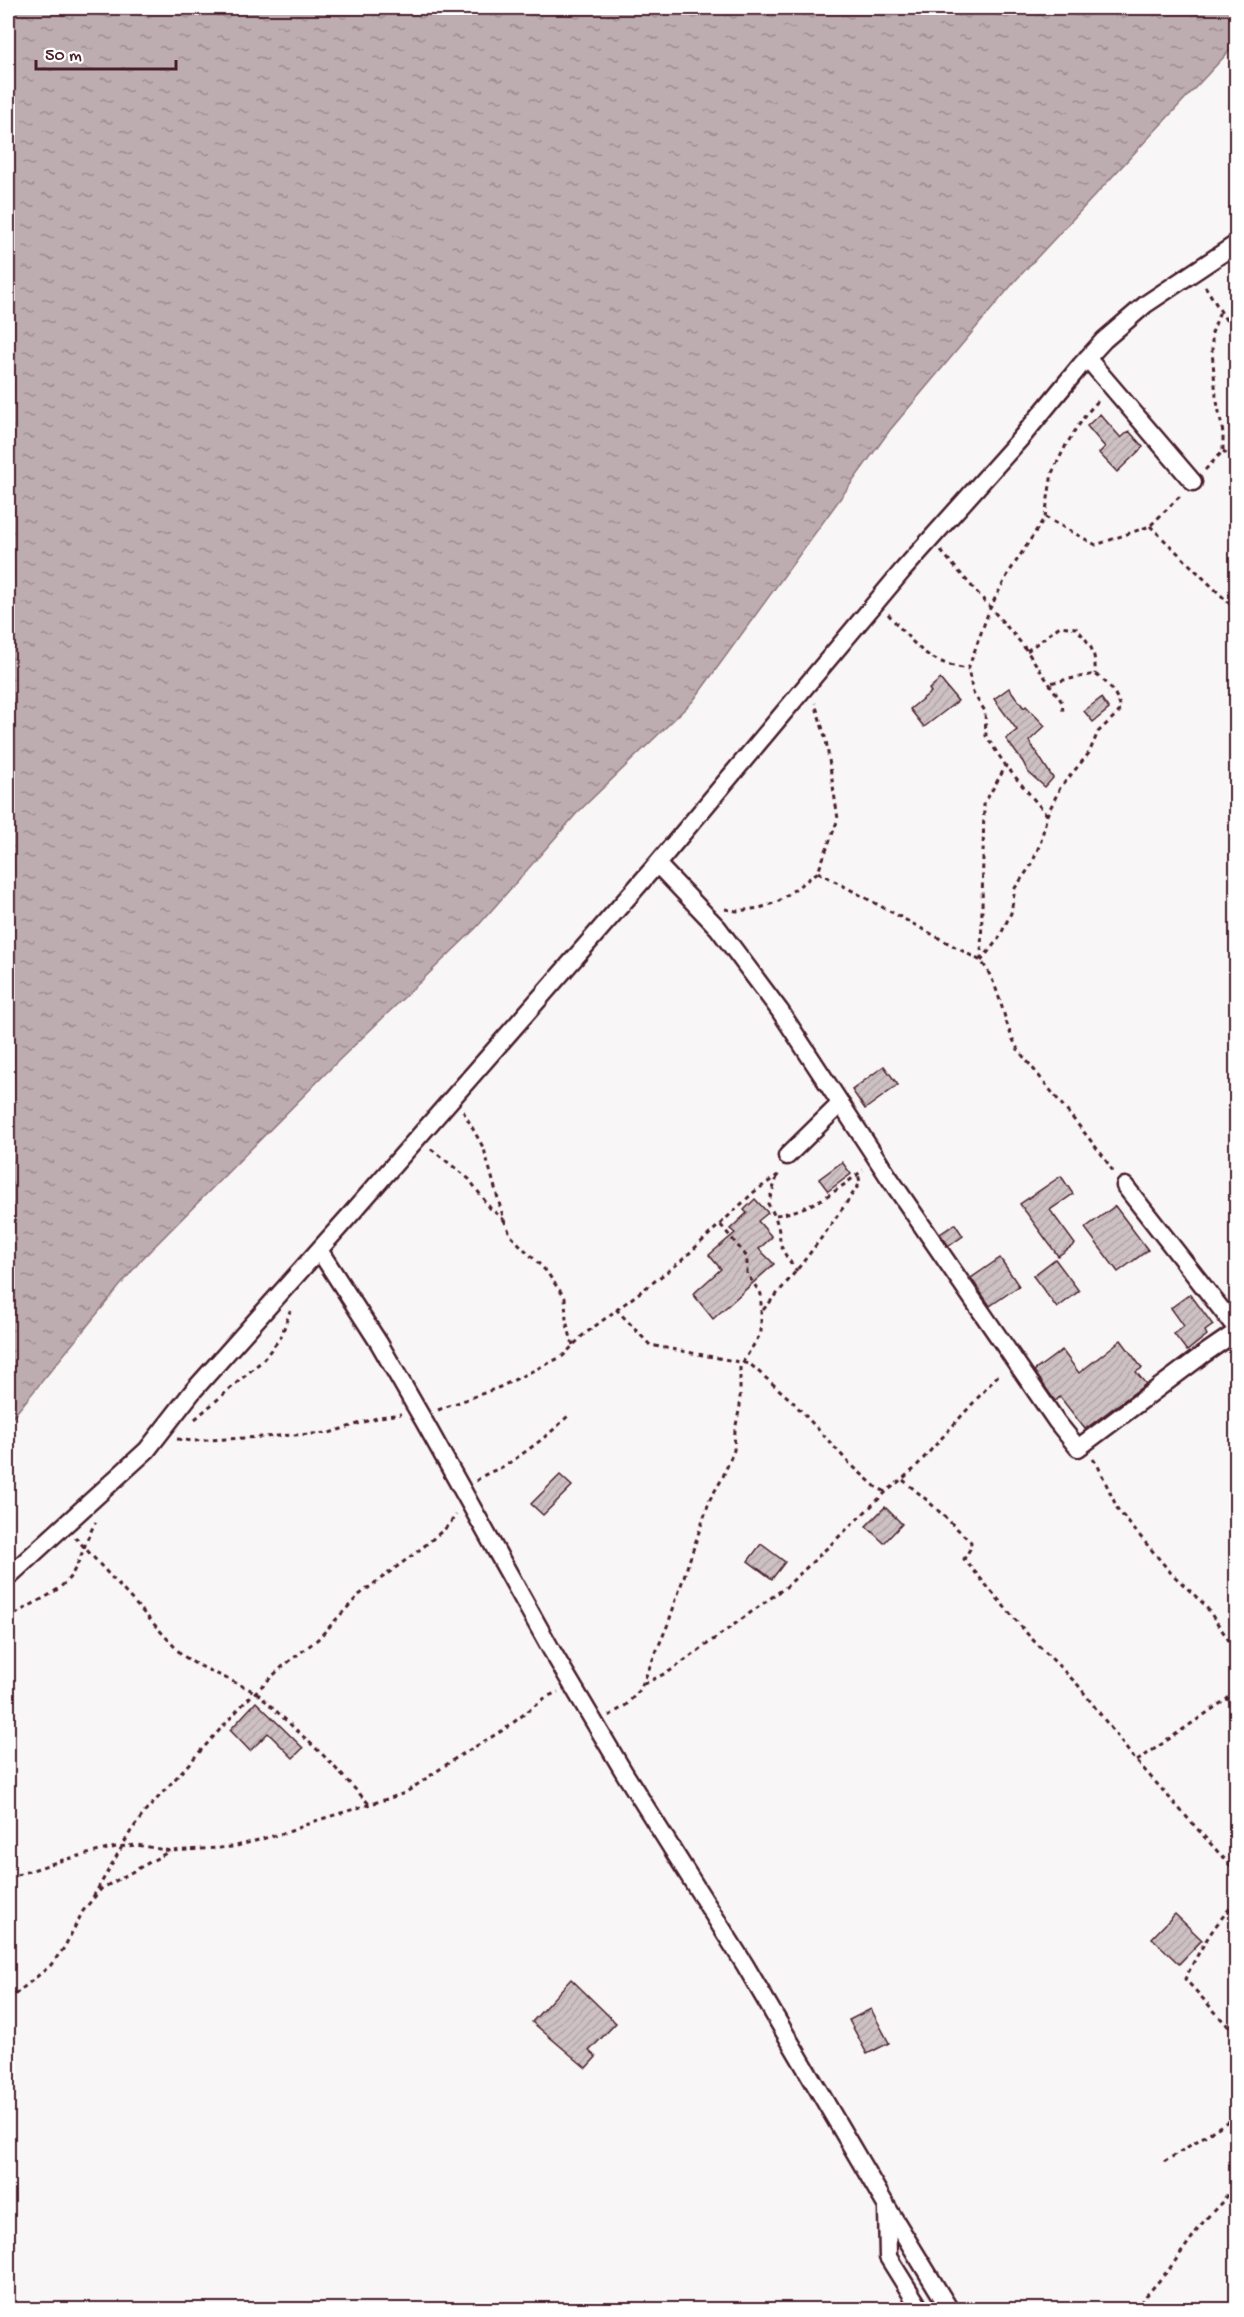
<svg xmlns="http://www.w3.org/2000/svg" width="1244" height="2317" font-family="'Gochi Hand',sans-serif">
	<defs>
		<pattern id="water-ripples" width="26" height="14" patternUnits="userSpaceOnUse" patternTransform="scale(1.5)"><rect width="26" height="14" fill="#bdadb0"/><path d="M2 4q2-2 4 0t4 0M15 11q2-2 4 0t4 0" fill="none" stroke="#9c8c8f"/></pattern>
		<pattern id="building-hatch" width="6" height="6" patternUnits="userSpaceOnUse" patternTransform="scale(1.5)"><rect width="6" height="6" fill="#cdc1c4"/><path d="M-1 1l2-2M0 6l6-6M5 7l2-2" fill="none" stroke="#b2a5a9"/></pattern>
	</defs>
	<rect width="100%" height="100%" fill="#f8f6f7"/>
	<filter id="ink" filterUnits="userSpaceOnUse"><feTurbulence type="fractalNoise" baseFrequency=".0167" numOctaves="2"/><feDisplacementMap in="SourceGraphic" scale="12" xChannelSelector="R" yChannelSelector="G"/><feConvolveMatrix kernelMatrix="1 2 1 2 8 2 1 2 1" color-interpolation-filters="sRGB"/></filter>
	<g filter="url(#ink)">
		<!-- water -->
		<path fill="url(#water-ripples)" stroke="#8f747b" stroke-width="1.5" d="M8,8H1236V44L1016,280L890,430L693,701L577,813L476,928L336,1063L141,1260L8,1423Z"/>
		<!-- building -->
		<path fill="url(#building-hatch)" stroke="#4a1f2b" stroke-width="1.5" d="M1100,414L1121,438L1129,431L1143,447L1117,472L1099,453L1105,447L1087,426Z
			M940,679L958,701L924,727L910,709L931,692L929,689Z
			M1009,688L1024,708L1026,706L1045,726L1029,741L1053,778L1045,787L1028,772L1023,762L1006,739L1017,730L994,699Z
			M1101,698L1109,709L1093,722L1084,711Z
			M884,1066L898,1085L865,1109L852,1090Z
			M842,1162L851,1174L828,1191L819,1179Z
			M1061,1176L1073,1194L1050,1210L1075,1244L1058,1256L1020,1204Z
			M755,1199L768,1213L758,1221L772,1237L759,1249L774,1264L713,1319L693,1294L721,1269L709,1255L735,1233L730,1229L747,1213L744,1210Z
			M1115,1206L1148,1250L1118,1272L1085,1228Z
			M955,1224L963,1236L949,1246L940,1234Z
			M1000,1258L1019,1286L990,1306L971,1278Z
			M1055,1259L1079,1291L1057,1308L1033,1276Z
			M1190,1294L1213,1325L1205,1331L1207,1335L1187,1351L1174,1334L1184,1326L1171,1308Z
			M1121,1340L1142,1368L1136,1372L1146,1384L1085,1429L1060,1397L1055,1401L1034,1371L1062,1350L1079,1373Z
			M560,1475L572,1486L543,1515L531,1504Z
			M885,1507L902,1524L884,1543L866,1526Z
			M761,1544L785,1562L772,1579L748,1561Z
			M256,1702L303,1748L293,1758L268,1733L250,1751L230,1730Z
			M1175,1914L1202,1940L1179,1964L1152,1938Z
			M571,1979L616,2023L589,2051L596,2057L586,2068L532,2022Z
			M871,2009L889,2043L867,2054L849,2020Z"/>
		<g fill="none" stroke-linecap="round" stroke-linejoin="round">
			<!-- minor casing -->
			<g stroke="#4a1f2b" stroke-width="21">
				<path id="minor" d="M1087,358L1193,482
					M657,864L718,928L780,1011L888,1176L1057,1422L1078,1448L1201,1356L1236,1332
					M787,1156L840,1104
					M1125,1186L1236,1328
					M319,1250L379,1343L425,1423L552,1651L625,1774L745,1965L887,2207L950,2310
					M8,1577L147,1450L193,1391L351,1214L657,864L903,570L1021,438L1081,365L1104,340L1146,304L1236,244
					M887,2208L888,2257L921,2310"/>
			</g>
			<!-- path -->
			<path stroke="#4a1f2b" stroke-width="3" stroke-dasharray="4.5 4.5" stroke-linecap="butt" d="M1205,286L1226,320L1236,321
				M1223,451L1236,459
				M1205,470L1223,451V433L1216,396L1212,351V333L1220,311
				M1045,517L1096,545L1150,526L1182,494
				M1150,526L1236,610
				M941,551L1022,644L1062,702L1063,712
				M888,614C915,644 924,662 968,669
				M1027,651L1060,626L1076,628C1091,645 1096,651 1095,674
				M1047,815L1006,766L986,736L985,711L973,693L968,669L990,608L1008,574L1045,517L1052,473L1066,445L1086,414L1100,399
				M818,872L981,961C1003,990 1001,1021 1019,1051L1103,1156L1114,1173
				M725,909L737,911L760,908L779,901L818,872L838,819L826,740L815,703
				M981,960L984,804L1006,766
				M981,961L999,938L1011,913L1015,888L1032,864L1041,841L1047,815L1060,788L1089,753L1098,732L1121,710C1118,695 1108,682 1095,674L1049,683
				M463,1111L484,1149L504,1220L511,1236L546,1271L565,1298L566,1321L573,1345
				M431,1149L469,1179L490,1208L504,1220
				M777,1177L768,1204C776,1216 779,1227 780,1240C781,1251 791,1263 797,1271
				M776,1215C809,1211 837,1191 863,1170
				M616,1309L650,1345L750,1364L792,1401L849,1463L876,1487L886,1492
				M763,1310C798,1271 828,1230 858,1186L860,1182L858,1174
				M438,1410L500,1387L563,1356L582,1336L680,1262L754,1192L778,1175L780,1171
				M195,1419L262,1361L281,1337L290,1311
				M177,1439L193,1441L329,1433L380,1417L401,1414
				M1093,1459L1098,1466L1118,1510L1171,1573L1205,1605L1236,1651
				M903,1480L928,1501L971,1542L970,1549L964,1559L1030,1637L1078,1685L1132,1756L1236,1872
				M476,1481C488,1471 497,1471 509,1463C530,1449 550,1434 568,1416
				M75,1537L182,1655L194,1663L257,1693L324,1756L370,1805
				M8,1620C26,1604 55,1597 70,1577C82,1560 85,1539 96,1522
				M644,1684L670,1671L786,1587L886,1492L913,1470L1001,1372
				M1236,1692L1227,1699L1236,1709
				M609,1716L626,1705L640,1690L668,1624L710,1499L722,1479L734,1450L735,1430L740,1406V1367L761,1333V1294L747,1274V1257L720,1224
				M1137,1761L1227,1699
				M8,1878L63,1860L116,1847L137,1845L171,1851L233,1847L291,1831L315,1821L387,1799L405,1793L456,1758L505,1729L546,1697L558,1692
				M93,1897L131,1831L145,1812L245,1702L282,1667L318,1639L359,1595L422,1548L448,1526L456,1515
				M1236,1902C1214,1924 1199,1951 1185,1979L1236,2035
				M8,2000L50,1966L64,1948L83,1911L101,1889L170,1851
				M1230,2120L1236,2129
				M1164,2162L1230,2120L1236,2113
				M1134,2310L1170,2268L1204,2221L1222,2202L1236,2182"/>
			<!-- minor -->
			<use href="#minor" stroke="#fff" stroke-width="16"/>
		</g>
	</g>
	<!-- margin -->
	<rect width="1244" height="2317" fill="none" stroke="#fff" stroke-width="30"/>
	<rect x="15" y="15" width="1214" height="2287" fill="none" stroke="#4a1f2b" stroke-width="2" filter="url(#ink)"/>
	<!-- scale -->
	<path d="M36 60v9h140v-9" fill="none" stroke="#4a1f2b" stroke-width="3"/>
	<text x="45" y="60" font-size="18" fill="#4a1f2b" stroke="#ffffff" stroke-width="4.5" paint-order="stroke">50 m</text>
</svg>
